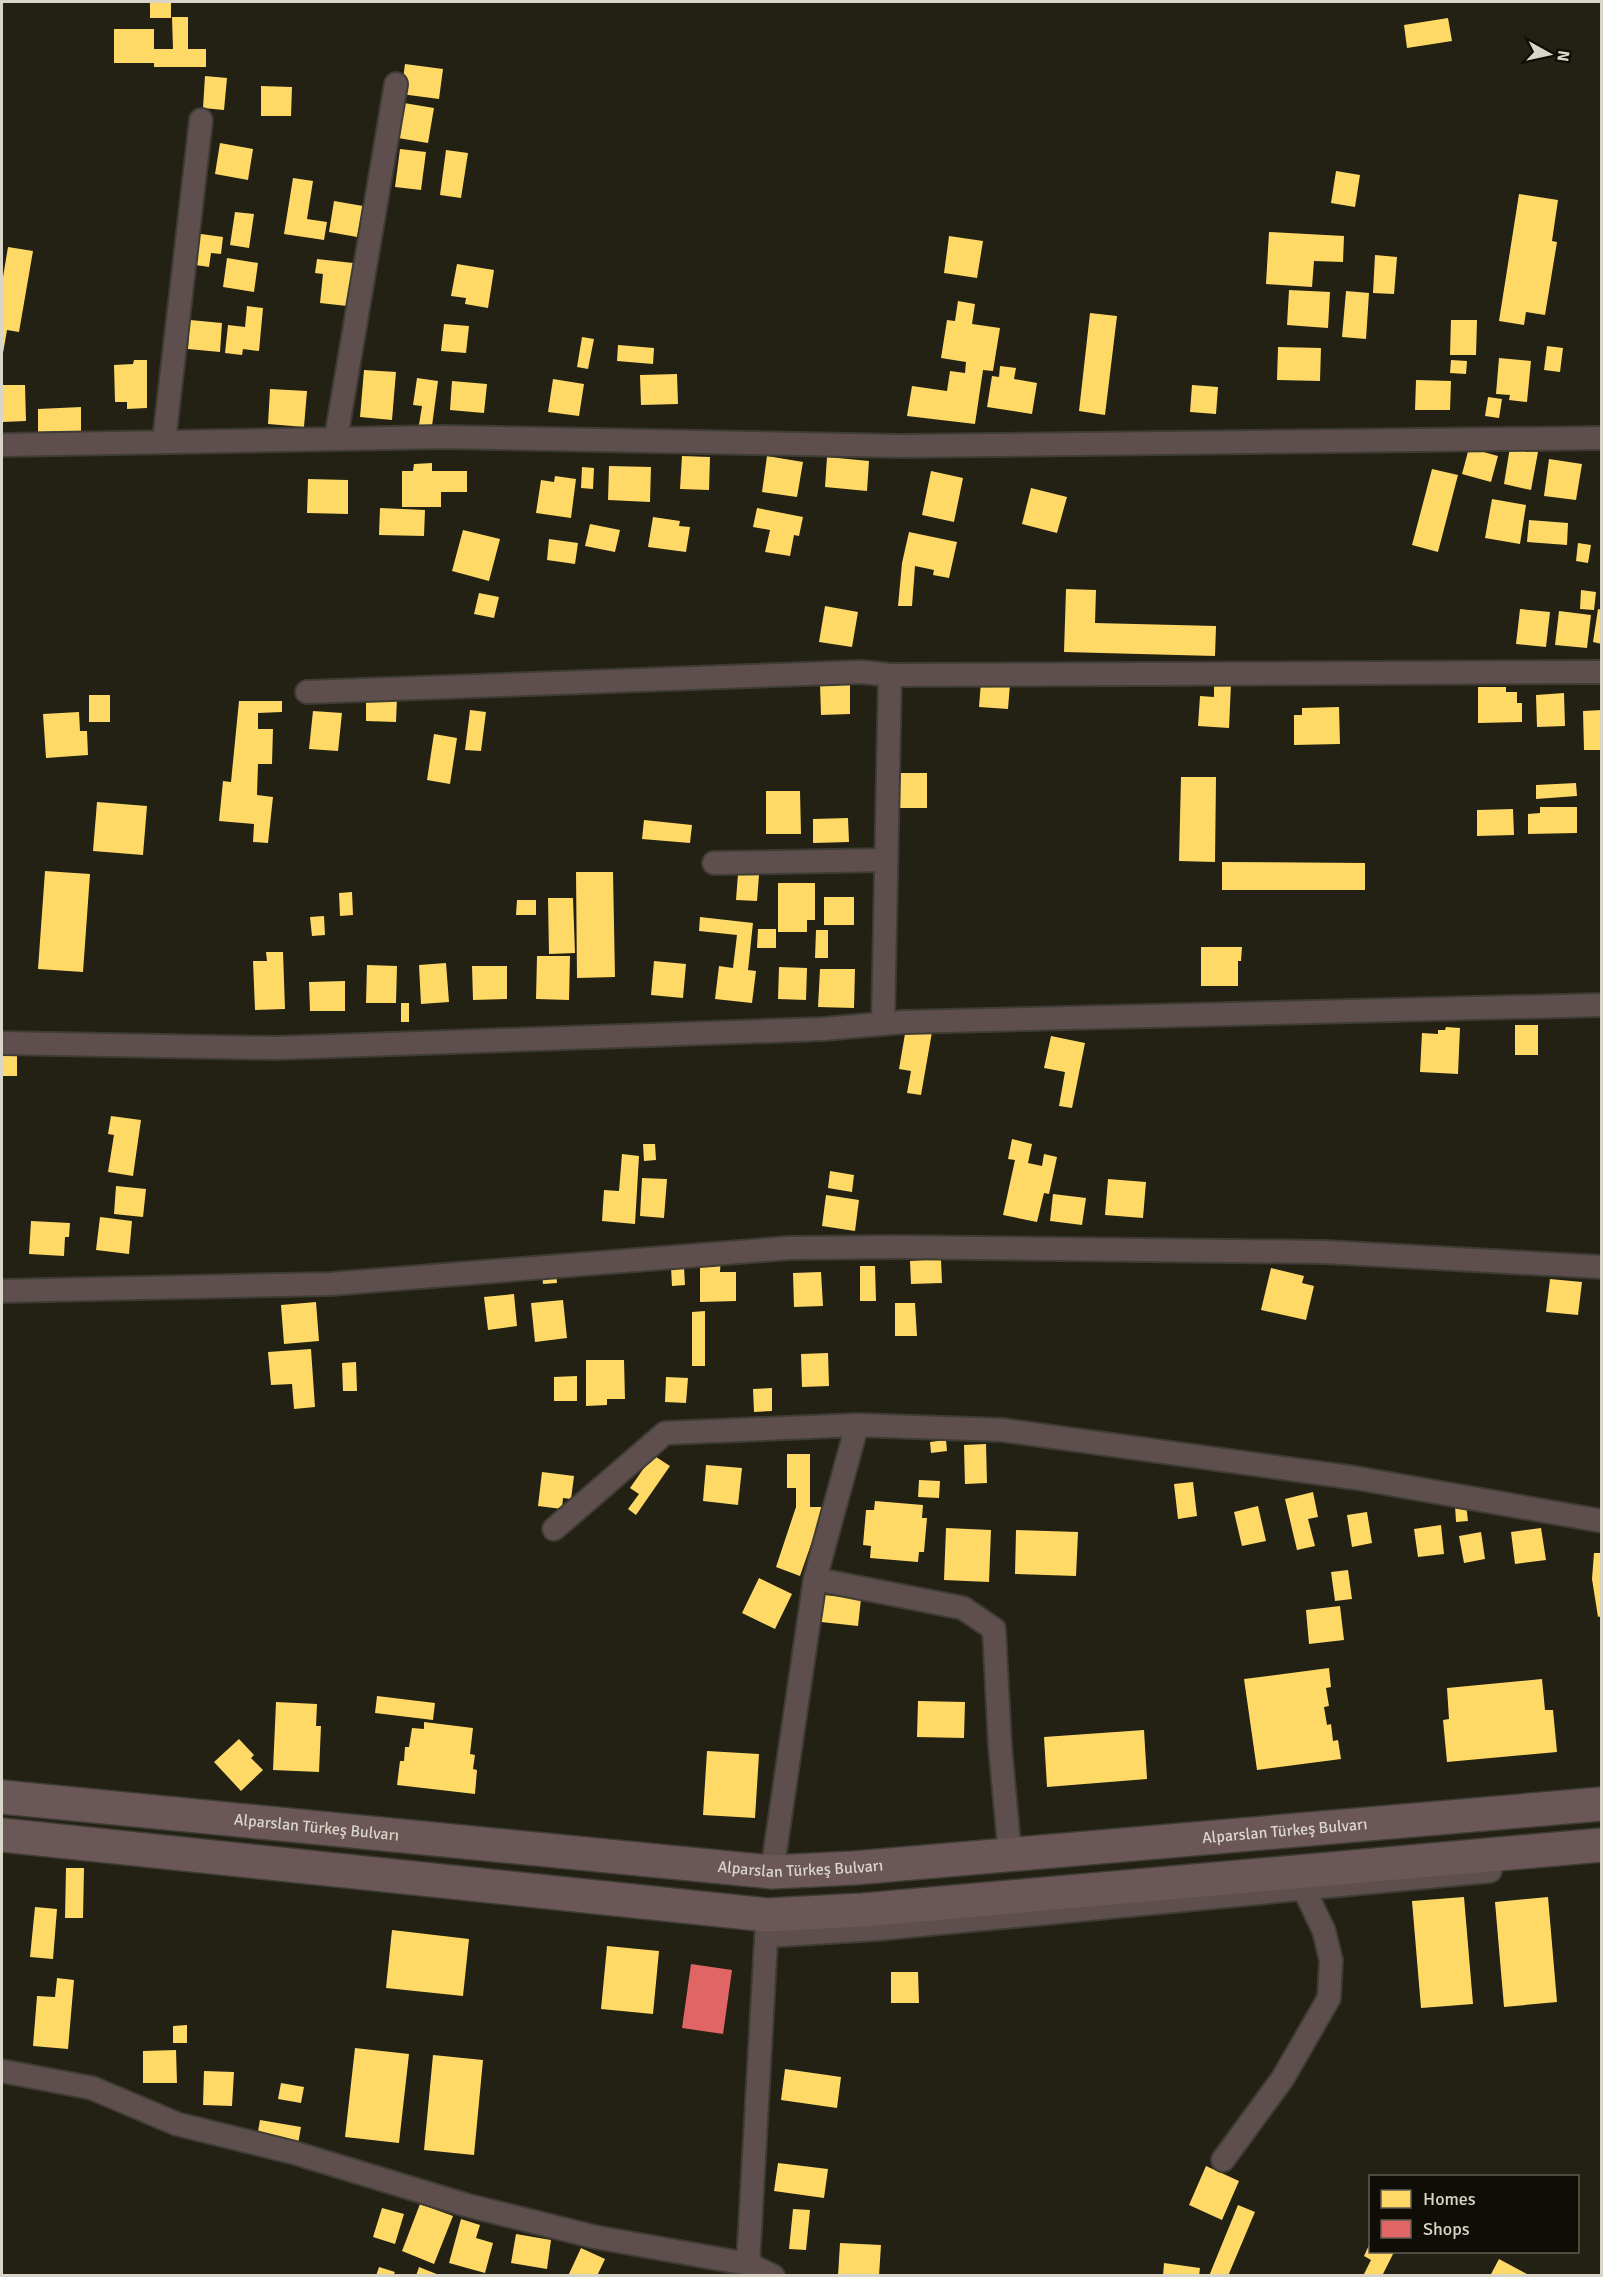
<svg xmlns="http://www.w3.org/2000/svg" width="1603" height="2277" font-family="Signika,sans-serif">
	<rect width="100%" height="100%" fill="#232014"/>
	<!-- homes -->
	<path fill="#ffd966" d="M150,2H171V18H150Z
		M172,17H188V49H206V67H154V63H114V29H154V49H173Z
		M1448,18L1452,41L1407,48L1404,25Z
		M405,64L443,69L439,99L401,94Z
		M205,76L227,78L224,110L203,108Z
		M261,86L292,87L291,116H261Z
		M404,103L434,108L428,143L398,138Z
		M220,143L253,149L248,180L215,174Z
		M400,149L426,152L421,190L395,187Z
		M446,150L468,153L461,198L440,195Z
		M1336,171L1360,175L1355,207L1331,203Z
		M293,178L313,181L307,219L327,222L324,240L284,234Z
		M1519,194L1558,200L1552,241L1557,242L1545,315L1526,312L1524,325L1499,321Z
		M334,201L363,206L357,237L329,232Z
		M235,212L254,214L249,248L230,245Z
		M1269,232L1344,236L1343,262L1314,261L1312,287L1266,284Z
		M194,233L223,237L221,254L211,253L209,267L189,264Z
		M949,236L983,241L977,278L944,273Z
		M8,247L33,251L19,332L7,330L3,353L2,283Z
		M1375,255L1397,257L1394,294L1373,293Z
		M227,258L258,263L254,292L223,287Z
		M317,259L353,263L347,306L320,303L323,274L315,273Z
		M457,264L494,270L488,308L465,304L466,298L451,296Z
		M1289,290L1330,292L1328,328L1287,325Z
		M1346,291L1369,293L1366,339L1342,337Z
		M958,301L975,304L972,324L1000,328L993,371L983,370L975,424L907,416L912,386L947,391L950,371L965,373L966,362L941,358L947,320L955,321Z
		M247,306L263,308L259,351L243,349L242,355L225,353L228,325L245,327Z
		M1090,313L1117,316L1105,415L1079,411Z
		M190,320L222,323L220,352L188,349Z
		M1451,320H1477L1476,355H1450Z
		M444,324L469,326L466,353L441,351Z
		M582,337L594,339L588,369L577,367Z
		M618,345L654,348L653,364L617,361Z
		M1547,346L1563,348L1560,372L1544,370Z
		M1278,347L1321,348L1320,381L1277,380Z
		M1499,358L1531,361L1527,402L1509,400L1510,395L1496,394Z
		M134,360H147V408L127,409V402H115L114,365L133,364Z
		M1451,360L1467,361L1466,374L1450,373Z
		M1000,366L1016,368L1014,379L1037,383L1032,414L987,407L992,376L999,377Z
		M364,370L396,372L392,420L360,417Z
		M677,374L678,404L641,405L640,375Z
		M417,378L438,381L432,426L419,425L422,406L413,405Z
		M553,379L584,384L579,416L548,412Z
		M1416,380L1451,381L1450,410H1415Z
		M452,381L487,384L484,413L450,410Z
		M2,385H25L26,421L2,422Z
		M1192,385L1218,387L1216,414L1190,412Z
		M270,389L307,391L304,427L268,424Z
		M1488,397L1502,399L1499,418L1485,416Z
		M81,407V431L38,432V409Z
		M1510,447L1538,452L1531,490L1504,484Z
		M1469,448L1498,456L1491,482L1462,474Z
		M682,456L710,457L709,490L680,489Z
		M767,456L803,462L797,497L762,492Z
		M827,457L869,461L867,491L825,487Z
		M1549,459L1582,464L1576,500L1544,496Z
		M432,463V471H467V492H441V507H402V471H413L414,464Z
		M609,466L651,467L650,502L608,500Z
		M582,467L594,468L593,489L581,488Z
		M1432,469L1458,475L1438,552L1412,545Z
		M931,471L963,478L954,522L922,515Z
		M555,476L576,479L571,518L536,513L541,480L554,482Z
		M308,479L348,480V514L307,513Z
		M1031,488L1067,497L1057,533L1022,524Z
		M1492,499L1526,505L1520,544L1485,538Z
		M380,508L425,510L424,536L379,535Z
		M757,508L803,517L799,536L794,535L790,556L765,552L770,530L753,527Z
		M653,517L680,521L679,526L690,527L686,552L648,547Z
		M1529,520L1568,523L1567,545L1527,542Z
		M590,524L620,530L615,552L585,546Z
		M463,530L500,539L489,581L452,571Z
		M909,532L957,542L949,578L933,575L934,570L915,566L912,606H898L902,563Z
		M549,539L578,543L575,564L547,560Z
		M1578,543L1591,545L1588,563L1576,561Z
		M1066,589L1096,590L1095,623L1216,626L1215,656L1064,652Z
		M1581,590L1596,592L1594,610L1580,609Z
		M479,593L499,597L494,618L474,614Z
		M825,606L858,612L852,647L819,642Z
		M1520,609L1550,612L1546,647L1516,644Z
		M1598,609L1602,610V644L1593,642Z
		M1559,611L1591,615L1587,648L1555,645Z
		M981,682L1010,684L1008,709L979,707Z
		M850,683V714L821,715L820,684Z
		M1214,683L1231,684L1229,728L1198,726L1200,696L1214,697Z
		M1478,687H1506V692H1517V703H1522V722L1478,723Z
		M1564,693L1565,726L1537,727L1536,695Z
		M89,695H110V722H89Z
		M366,696L397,697L396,722L366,721Z
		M239,701H282V712L258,713V729H273L272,764H258L257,795L273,797L268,843L253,842L254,824L219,821L223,781L231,782Z
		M1339,707L1340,744L1294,745V715H1302V708Z
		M470,710L486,712L481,751L465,750Z
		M1602,710V750H1584L1583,711Z
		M313,711L342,713L338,751L309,749Z
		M79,712L80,731H87L88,755L46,758L43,714Z
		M434,734L457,738L450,784L427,780Z
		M895,773H927V808H896Z
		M1181,777H1216L1215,862L1179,861Z
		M1576,783L1577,796L1536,799V785Z
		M766,791H800L801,834H766Z
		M97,802L147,806L143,855L93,851Z
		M1540,807H1577V833L1528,834V814L1540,813Z
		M1513,809L1514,835L1477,836V810Z
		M848,818L849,842L813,843V819Z
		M644,820L692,825L690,843L642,839Z
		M1222,862L1365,863V890H1222Z
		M45,871L90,874L83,972L38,969Z
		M576,872H613L615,977L577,978Z
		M738,874L759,875L757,901L736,900Z
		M778,883H815V920H807V932H778Z
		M352,892L353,915L340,916L339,893Z
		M824,897H854V925H824Z
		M548,898H573L575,953L549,954Z
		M517,900H536V915H516Z
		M324,916L325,935L312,936L310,917Z
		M700,917L753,923L748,970L756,971L752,1003L715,999L719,966L733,968L737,935L699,931Z
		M758,929H776V948H757Z
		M816,930H828V958H815Z
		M1201,947H1242L1241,961H1238V986H1201Z
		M266,952H283L285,1009L255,1010L253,961H267Z
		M537,956H570L569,1000L536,999Z
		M654,961L686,964L683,998L651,995Z
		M446,963L449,1002L421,1004L419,965Z
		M367,965L397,966L396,1003H366Z
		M472,966H507V999L473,1000Z
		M779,967L807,968L806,1000L778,999Z
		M820,969H855L854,1008L818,1007Z
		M345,981V1011H310L309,982Z
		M401,1003H409V1022H401Z
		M1515,1025H1538V1055H1515Z
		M1446,1027L1460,1028L1458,1074L1420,1072L1422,1033L1438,1034V1030H1445Z
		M906,1028L932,1032L921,1095L907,1093L911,1071L899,1069Z
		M1051,1036L1085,1043L1072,1108L1059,1106L1065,1072L1044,1068Z
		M2,1055H17V1076H2Z
		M111,1116L141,1120L133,1176L108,1172L114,1135L108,1134Z
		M1012,1139L1032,1144L1028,1163L1042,1166L1044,1154L1057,1157L1049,1194L1044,1193L1037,1222L1003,1215L1015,1160L1008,1159Z
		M643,1144H655L656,1160L644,1161Z
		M622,1154L639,1156L635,1224L602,1221L604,1190L619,1191Z
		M830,1171L854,1175L852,1192L828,1188Z
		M642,1178L667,1179L664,1218L640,1216Z
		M1108,1179L1146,1182L1143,1218L1105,1215Z
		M116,1186L146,1189L143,1217L114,1214Z
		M1053,1194L1086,1198L1082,1225L1050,1221Z
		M826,1195L859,1200L855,1231L822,1226Z
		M100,1217L132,1221L129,1254L96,1250Z
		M31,1221L70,1223L69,1237H65L64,1256L29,1254Z
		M721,1257L720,1272H736V1301L700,1302V1258Z
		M941,1259L942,1283L911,1284L910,1261Z
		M860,1266H875L876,1301H860Z
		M671,1267H684L685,1285L672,1286Z
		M1271,1268L1304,1276L1302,1283L1314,1286L1306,1320L1261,1310Z
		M556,1272L557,1283L543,1284L542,1273Z
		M821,1272L823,1306L794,1307L793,1273Z
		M1550,1279L1582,1282L1578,1315L1546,1312Z
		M514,1294L517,1326L488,1330L484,1297Z
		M563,1300L567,1338L535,1342L531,1303Z
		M316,1302L319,1341L284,1344L281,1305Z
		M895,1303H915L917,1336H895Z
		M705,1311V1366H692V1312Z
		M311,1349L315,1407L294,1409L292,1384L271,1385L268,1352Z
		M828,1353L829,1386L802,1387L801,1354Z
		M586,1360H624L625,1399H607V1405L586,1406Z
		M356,1362L357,1391H343L342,1363Z
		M577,1376V1401H554V1377Z
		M666,1377L688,1378L686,1403L665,1402Z
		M772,1388V1411L754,1412L753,1389Z
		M946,1440L947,1451L931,1453L930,1442Z
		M986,1444L987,1483L965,1484L964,1445Z
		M787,1454H810V1507H824L800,1576L776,1567L796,1507V1488H787Z
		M653,1455L670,1466L636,1515L628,1509L639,1494L630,1488Z
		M706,1465L742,1468L738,1505L703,1501Z
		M542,1472L574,1476L571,1499L563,1498L562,1509L538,1506Z
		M919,1480L940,1481L939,1498L918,1497Z
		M1193,1482L1197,1516L1178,1519L1174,1484Z
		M1313,1492L1318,1517L1308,1519L1315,1546L1297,1550L1285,1499Z
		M875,1501L923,1505L922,1518H927L924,1552H919L918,1562L870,1558L871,1546L863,1545L866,1510H874Z
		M1466,1504L1468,1521L1456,1522L1455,1505Z
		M1258,1506L1266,1541L1242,1546L1234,1512Z
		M1367,1512L1372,1543L1352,1547L1347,1515Z
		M1441,1525L1444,1554L1418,1557L1414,1529Z
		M946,1528L991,1530L989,1582L944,1580Z
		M1541,1528L1546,1560L1515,1564L1511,1532Z
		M1016,1530L1078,1532L1076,1576L1015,1574Z
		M1481,1532L1485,1559L1464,1563L1459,1536Z
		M1594,1553H1602V1616L1598,1617L1592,1579Z
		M1348,1570L1352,1599L1335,1601L1331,1572Z
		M759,1578L792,1594L775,1629L742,1613Z
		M824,1595L861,1599L858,1626L821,1622Z
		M1340,1606L1344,1640L1309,1644L1306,1610Z
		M1329,1668L1331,1687L1326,1688L1329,1706L1324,1707L1327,1725L1331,1724L1333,1741L1338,1740L1341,1759L1257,1770L1244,1679Z
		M1542,1679L1545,1710H1553L1557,1752L1447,1762L1443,1720L1449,1719L1447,1688Z
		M377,1696L435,1703L433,1720L375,1713Z
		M918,1701L965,1702L964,1738L917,1737Z
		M276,1702L317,1704L316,1726H321L319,1772L273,1770Z
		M424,1722L473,1728L470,1754L475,1755L473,1769L477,1770L475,1794L397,1785L400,1761H404L405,1747H409L412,1728L424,1729Z
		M1144,1730L1147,1779L1047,1787L1044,1737Z
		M239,1739L254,1755L251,1758L263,1770L241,1791L214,1762Z
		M707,1751L759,1754L755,1818L703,1815Z
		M66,1868H84L83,1918H65Z
		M1464,1897L1473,2004L1421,2008L1412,1901Z
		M1548,1897L1557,2002L1504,2007L1495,1902Z
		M35,1907L57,1909L53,1959L30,1957Z
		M392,1930L469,1939L463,1996L386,1988Z
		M607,1946L659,1951L653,2014L601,2009Z
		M891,1972H918L919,2003H891Z
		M57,1978L74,1980L68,2049L33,2046L37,1996L55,1997Z
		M187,2025V2043H173V2026Z
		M355,2048L409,2054L399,2143L345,2137Z
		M176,2050L177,2083H143V2051Z
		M433,2055L483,2060L474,2155L424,2150Z
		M785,2069L841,2077L837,2108L781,2100Z
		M204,2071L234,2072L232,2106L203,2105Z
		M281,2083L304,2087L301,2103L278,2099Z
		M260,2120L301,2127L298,2144L257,2137Z
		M778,2163L828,2169L824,2198L774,2191Z
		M1206,2166L1239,2181L1222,2220L1189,2205Z
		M420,2204L453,2216L434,2264L402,2251Z
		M1238,2205L1255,2212L1228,2276H1209Z
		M382,2208L404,2214L395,2244L373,2237Z
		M793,2209L810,2210L806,2250L789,2249Z
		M461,2219L480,2225L476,2238L493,2243L485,2273L449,2263Z
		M516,2234L551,2240L547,2269L511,2263Z
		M840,2243L881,2245L879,2276H838Z
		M1370,2243V2252H1394L1382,2276H1363L1371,2260L1364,2256Z
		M581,2248L605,2259L597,2276H568Z
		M1499,2259L1527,2274L1526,2276H1490Z
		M1164,2263L1200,2268L1199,2276H1163Z
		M379,2267L395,2272L393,2276H376Z
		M419,2267L439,2275V2276H416Z"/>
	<!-- shops -->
	<path fill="#e06666" d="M691,1964L732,1970L723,2034L682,2028Z"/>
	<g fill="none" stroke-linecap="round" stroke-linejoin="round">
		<!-- street casing -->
		<g stroke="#3e3c33" stroke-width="26">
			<path id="street" d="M336,438L396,84
				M164,441L201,120
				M2,445L444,437L901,446L1602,438
				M307,692L862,672L890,675L1602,672
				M714,863L886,860
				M883,1024L890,675
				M2,1043L276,1048L823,1029L903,1022L1602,1005
				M2,1291L330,1284L789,1248L896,1247L1325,1252L1602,1267
				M554,1529L665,1433L857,1425L1002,1430L1356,1478L1602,1521
				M815,1579L963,1608L994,1629L1000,1746L1010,1855
				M772,1872L815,1579L857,1425
				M766,1936L877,1929L1490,1871
				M2,2071L92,2088L177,2124L295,2153L466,2205L595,2237L748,2264L773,2276
				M1223,2160L1283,2078L1329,1998L1331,1960L1324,1931L1304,1889
				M748,2264L767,1922"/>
		</g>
		<!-- secondary casing -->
		<g stroke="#3e3c33" stroke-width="36">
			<g id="secondary">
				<path id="s1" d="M2,1797L772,1872L854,1868L1602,1804"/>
				<path d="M2,1835L767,1915L863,1910L1602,1845"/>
			</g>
		</g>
		<!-- street -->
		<use href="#street" stroke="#5e4f4e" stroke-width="22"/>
		<!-- secondary -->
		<use href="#secondary" stroke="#6b5758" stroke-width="33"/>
	</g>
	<g text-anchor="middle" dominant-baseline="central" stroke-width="6" stroke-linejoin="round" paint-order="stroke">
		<!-- street labels -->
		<g font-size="16" fill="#d9d6c9" stroke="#0f0d05">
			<text stroke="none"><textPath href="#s1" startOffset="316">Alparslan Türkeş Bulvarı</textPath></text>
			<text stroke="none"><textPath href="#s1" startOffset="1288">Alparslan Türkeş Bulvarı</textPath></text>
			<text stroke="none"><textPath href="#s1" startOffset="802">Alparslan Türkeş Bulvarı</textPath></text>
		</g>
	</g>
	<!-- border -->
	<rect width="1603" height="2277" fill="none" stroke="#d9d6c9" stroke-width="6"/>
	<!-- legend -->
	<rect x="1369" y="2175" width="210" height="78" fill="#0f0d05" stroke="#605d53" stroke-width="1.5"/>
	<rect x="1381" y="2190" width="30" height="18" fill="#ffd966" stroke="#605d53" stroke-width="1.5"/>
	<text x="1423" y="2205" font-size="18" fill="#d9d6c9">Homes</text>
	<rect x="1381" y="2220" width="30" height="18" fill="#e06666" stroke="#605d53" stroke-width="1.5"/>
	<text x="1423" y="2235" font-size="18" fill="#d9d6c9">Shops</text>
	<!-- north arrow -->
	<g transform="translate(1549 54) rotate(98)" stroke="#0f0d05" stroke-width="4.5" paint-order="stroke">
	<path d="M0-4.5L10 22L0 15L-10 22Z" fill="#d9d6c9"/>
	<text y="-9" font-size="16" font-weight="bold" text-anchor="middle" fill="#d9d6c9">N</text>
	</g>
</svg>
